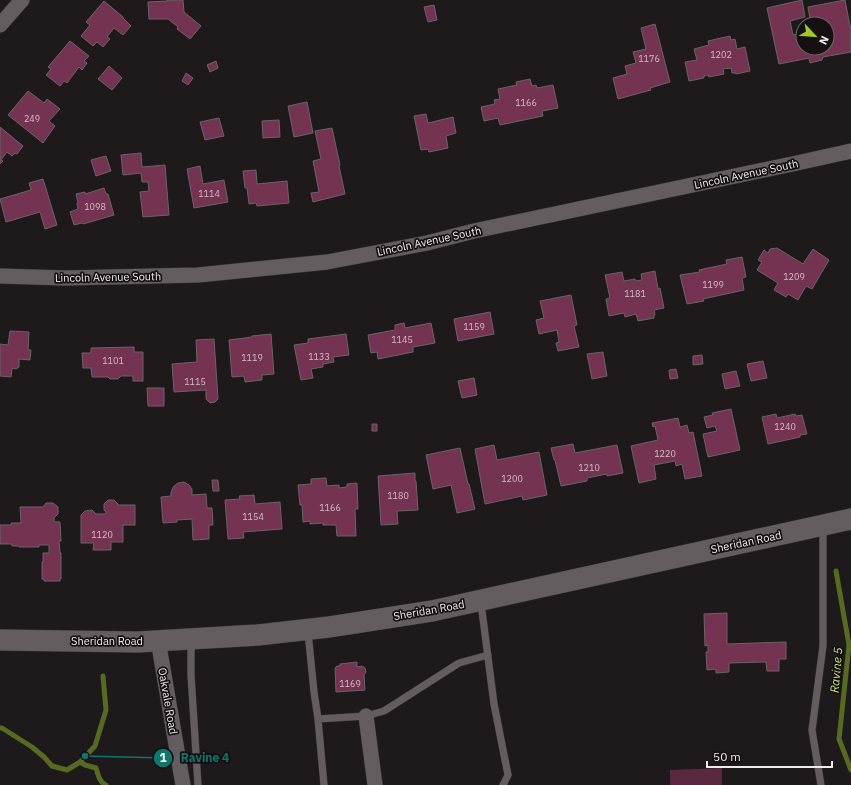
<svg xmlns="http://www.w3.org/2000/svg" width="851" height="785" font-family="'IBM Plex Sans',sans-serif">
	<rect width="100%" height="100%" fill="#1e191b"/>
	<!-- green -->
	<path fill="#5a283f" d="M722,768V785H670V770Z"/>
	<g fill="none" stroke-linecap="round" stroke-linejoin="round">
		<!-- stream -->
		<path stroke="#576a21" stroke-width="5" d="M836,571L849,645L839,739L851,770
			M0,728H2L32,747L44,757L52,766L67,770L80,762L95,746L106,710L103,676
			M80,762L85,765L96,768C98,774 99,782 106,785"/>
	</g>
	<!-- building -->
	<path fill="#753352" stroke="#6a6467" d="M167,0H183L184,12L201,26L190,39L177,29L178,27L168,19H149L148,2L167,1Z
		M802,0L805,17L790,21L793,35L798,34L803,35V48H827V24H811L808,7L845,0L850,26H851V52L823,57L822,60L810,63L809,58L779,64L767,8Z
		M104,1L123,17V18L131,26L123,35L114,28L107,37L110,39L103,47L97,42L93,46L81,36L90,25L86,22Z
		M434,5L437,20L428,22L424,7Z
		M655,24L670,82L650,88L651,90L618,99L613,78L627,74L625,66L636,63L633,52L646,49L641,28Z
		M730,36L731,40L735,39L737,49L745,47L750,71L736,74V73H732L731,68L723,69L724,74L709,77L708,75L704,76V78L689,81L685,62L697,60L694,49L709,45L708,41Z
		M70,41L89,56L84,61L87,63L82,70L79,67L67,83L64,81L60,86L46,75L51,69L48,67Z
		M216,61L218,68L210,72L207,65Z
		M109,66L122,78L112,90L98,79Z
		M186,73L193,78L188,85L182,81Z
		M530,79L532,86L536,85L537,88L553,85L558,108L542,111L543,116L500,125L498,118L484,121L481,107L495,104L494,100L500,99L498,89L517,85L516,82Z
		M28,91L44,103L47,99L60,109L49,121L55,126L43,143L8,115Z
		M307,102L313,133L294,137L288,106Z
		M426,114L428,123L453,117L456,133L446,136L448,148L429,152L428,149L421,150L414,116Z
		M219,118L224,136L205,140L200,122Z
		M279,120L280,137L263,138L262,121Z
		M0,127L23,146L17,154L15,153L12,156L7,152L1,160L3,161L0,164Z
		M332,128L340,165L339,166L345,194L313,202L311,193L319,192L313,161L321,159L315,131Z
		M141,153L142,167L165,165L169,215L143,217L140,192L149,191L148,182H142L141,173L123,175L121,155Z
		M106,156L111,171L96,176L91,160Z
		M200,166L203,184L224,180L228,202L194,208L187,169Z
		M256,170L257,184L287,181L289,203L257,206L256,203L249,204L247,188H245L243,171Z
		M43,179L57,225L45,229L40,212L6,222L0,199L31,190L29,183Z
		M104,188L106,194H108L114,215L83,224L82,223L74,225L70,212L78,209L77,203H78L76,194L85,192V194Z
		M777,248L803,264L813,249L829,260L812,289L806,286L798,300L788,294L786,297L774,290L778,283L757,270L762,262L758,260L764,250L768,253L770,249Z
		M742,257L746,277L742,278L744,290L703,299L704,301L687,304L680,275L700,272L699,270L727,264L726,260Z
		M655,271L658,289L660,288L664,308L654,310L655,315L654,316V318L638,321L636,314L625,317L624,313L609,316L606,299L610,298L605,275L622,272L624,281L635,279L636,281L642,280L641,274Z
		M571,295L577,325L574,326L579,347L558,351L556,343L559,342L557,330L539,334L536,320L544,318L540,301Z
		M490,312L494,334L458,341L454,319Z
		M404,323L405,328L431,323L435,343L413,347V352L378,359L377,352L371,353L368,335L395,330V325Z
		M10,331L29,332L28,350H31L30,360L19,359V367L16,369L12,368L11,377L0,376V344L8,345Z
		M271,334L274,374L262,375V380L245,382L244,376L232,377L229,340L252,337V336Z
		M346,334L349,355L333,357L334,362L323,364V367L311,369L313,378L301,380L294,345L308,343V339Z
		M214,339L218,399L215,402L210,403L206,399V390L174,392L172,364L197,362L196,340Z
		M134,347V352H143V381H133V376H121L118,379H110L108,377H92L91,368H83L82,353H91V348Z
		M603,352L607,376L592,379L587,354Z
		M702,355L703,364L693,365V356Z
		M763,361L767,378L751,381L747,364Z
		M676,369L678,378L670,379L669,370Z
		M736,371L740,386L725,389L722,374Z
		M474,378L477,395L462,398L458,381Z
		M147,388H164V406H148Z
		M731,409L740,450L708,457L703,434L717,431L715,426L707,428L704,417L713,415L712,413Z
		M776,414L777,418L795,414L796,416L802,415L807,434L800,435V437L768,444L762,417Z
		M678,418L680,427L687,425L689,433L693,432L702,476L685,479L682,464L676,466L675,461L654,465L656,479L639,483L631,446L658,440L655,426L653,427L652,423Z
		M372,424H377V431H372Z
		M573,444L575,453L617,445L623,473L607,476V474L587,478V481L561,486L555,460H554L551,448Z
		M494,445L497,460L539,452L547,495L523,500L522,496L485,504L475,449Z
		M460,448L468,484H469L475,509L457,513L451,485L433,489L426,455Z
		M415,473V481H416L418,510L397,511L398,524L381,525L378,476Z
		M326,478L327,486L339,485V488L347,487V484L357,483L358,509H355L356,536H337L336,525H323V523L310,524V521L303,522L302,505H300L298,485L311,484V479Z
		M212,480H218L219,491H213Z
		M184,482L189,485L192,489V495L206,494L207,508H212L213,525H209V539L193,540L192,519L177,520V522L163,523L161,497L171,496V492L174,486L178,483Z
		M254,495L255,504L280,502L282,529L243,532L244,538L228,539L225,500L240,499L239,496Z
		M108,500H114L118,504V505H135V525H123V542H111V550H93L94,543H81V515L85,511L92,510L96,514H106V512L104,510V504Z
		M46,503H53L58,507V514L54,518V522H60L61,541H59L60,553H61V579H60V581H44V579H42V562H43V553H49V545H39V547H19V546H12V544H0V525H11V523H21L20,507H43Z
		M727,613V644L786,642V659H779V671H767L766,662L729,663V672L716,673V669L707,670L706,652H708V645L705,646L704,614Z
		M357,662V667L362,666L365,668L366,672L364,675L365,690L336,692L335,668L337,666H340V664Z"/>
	<g fill="none" stroke-linecap="round" stroke-linejoin="round">
		<!-- lane casing -->
		<g stroke="#363334" stroke-width="8">
			<path id="lane" d="M481,603L494,704L508,775L503,785
				M308,632L314,692L318,719L324,785
				M191,641V675L198,785
				M318,719L366,716L384,711L459,663L488,655
				M821,785L812,730L823,646V528"/>
		</g>
		<!-- street casing -->
		<g stroke="#363334" stroke-width="16">
			<path id="street" d="M0,25L22,0
				M0,276L65,278L198,275L327,262L427,243L474,231L797,163L851,151
				M158,640L183,785
				M366,716L375,785"/>
		</g>
		<!-- secondary casing -->
		<g stroke="#363334" stroke-width="22">
			<path id="secondary" d="M0,640L138,642L258,635L329,627L432,611L851,519"/>
		</g>
		<!-- lane -->
		<use href="#lane" stroke="#635d5f" stroke-width="7"/>
		<!-- street -->
		<use href="#street" stroke="#635d5f" stroke-width="15"/>
		<!-- secondary -->
		<use href="#secondary" stroke="#635d5f" stroke-width="21"/>
	</g>
	<g text-anchor="middle" dominant-baseline="central" stroke-width="3.5" stroke-linejoin="round" paint-order="stroke">
		<!-- number labels -->
		<g font-size="9" fill="#d0bdc6">
			<text x="721" y="54">1202</text>
			<text x="649" y="58">1176</text>
			<text x="526" y="102">1166</text>
			<text x="32" y="118">249</text>
			<text x="209" y="193">1114</text>
			<text x="95" y="206">1098</text>
			<text x="794" y="276">1209</text>
			<text x="713" y="284">1199</text>
			<text x="635" y="293">1181</text>
			<text x="474" y="326">1159</text>
			<text x="402" y="339">1145</text>
			<text x="319" y="356">1133</text>
			<text x="252" y="357">1119</text>
			<text x="113" y="360">1101</text>
			<text x="195" y="381">1115</text>
			<text x="785" y="426">1240</text>
			<text x="665" y="453">1220</text>
			<text x="589" y="467">1210</text>
			<text x="512" y="478">1200</text>
			<text x="398" y="495">1180</text>
			<text x="330" y="507">1166</text>
			<text x="253" y="516">1154</text>
			<text x="102" y="534">1120</text>
			<text x="350" y="683">1169</text>
		</g>
		<!-- street labels -->
		<g font-size="11" fill="#efebed" stroke="#151012">
			<text transform="translate(746 174) rotate(-12)">Lincoln Avenue South</text>
			<text transform="translate(429 241) rotate(-12)">Lincoln Avenue South</text>
			<text transform="translate(108 277) rotate(-1)">Lincoln Avenue South</text>
			<text transform="translate(746 542) rotate(-12)">Sheridan Road</text>
			<text transform="translate(429 610) rotate(-10)">Sheridan Road</text>
			<text x="107" y="641">Sheridan Road</text>
			<text transform="translate(168 701) rotate(80)">Oakvale Road</text>
		</g>
		<!-- water labels -->
		<g font-size="12" font-style="italic" fill="#c3e07c" stroke="#151012">
			<text transform="translate(836 670) rotate(-85)">Ravine 5</text>
		</g>
	</g>
	<!-- callouts -->
	<path fill="none" stroke="#0f766e" stroke-width="1.5" d="M85 756L163 758"/>
	<g fill="#0f766e" stroke="#151012" stroke-width="1.5">
		<circle cx="85" cy="756" r="4"/>
		<circle cx="163" cy="758" r="10"/>
	</g>
	<g font-size="12" text-anchor="middle" font-weight="bold" fill="#fff">
		<text x="163" y="762">1</text>
	</g>
	<g font-size="12" text-anchor="middle" font-weight="bold" fill="#0f766e" stroke="#151012" stroke-width="3.5" stroke-linejoin="round" paint-order="stroke">
		<text x="205" y="762">Ravine 4</text>
	</g>
	<!-- north arrow -->
	<g transform="translate(815 36) rotate(116)"><circle r="19" fill="#151012" stroke="#6c686a"/>
	<path d="M0-3L7 15L0 10L-7 15Z" fill="#a4c824"/>
	<text y="-6" font-size="11" font-weight="bold" text-anchor="middle" fill="#efebed">N</text>
	</g>
	<!-- scale -->
	<path d="M707 761v6h125v-6" fill="none" stroke="#efebed" stroke-width="2"/>
	<text x="713" y="761" font-size="12" fill="#efebed" stroke="#151012" stroke-width="3" paint-order="stroke">50 m</text>
</svg>
